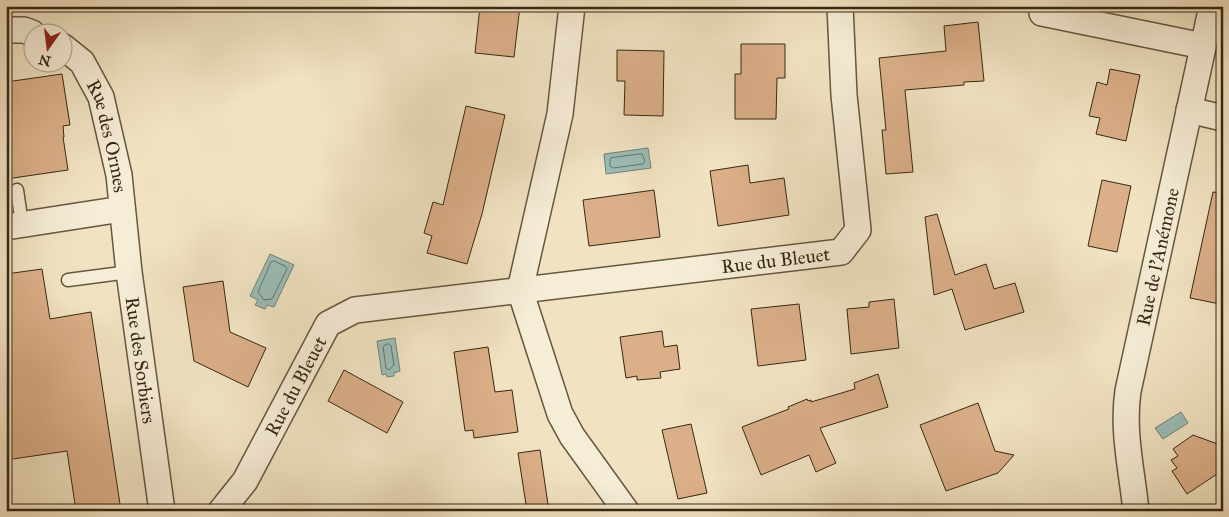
<svg xmlns="http://www.w3.org/2000/svg" width="1229" height="517" font-family="'IM FELL Great Primer',serif">
	<style>
		.water { fill: #9bbdb8; stroke: #738176 }
		.lines { fill: none; stroke-linecap: round; stroke-linejoin: round }
		.shore { stroke: #697266; stroke-width: 1 }
		.building { fill: #dbaf88; stroke: #372814 }
		.service-casing { stroke: #665740; stroke-width: 15 }
		.minor-casing { stroke: #665740; stroke-width: 28 }
		.service { stroke: #f6edd7; stroke-width: 12 }
		.minor { stroke: #f6edd7; stroke-width: 25 }
		.labels { text-anchor: middle; stroke-width: 4; stroke-linejoin: round; paint-order: stroke }
		.street-label { font-size: 19px; fill: #372814; stroke: #f6edd7 }
	</style>
	<rect width="100%" height="100%" fill="#f1e3c2"/>
	<filter id="stains"><feTurbulence type="fractalNoise" baseFrequency=".004" numOctaves="4"/><feColorMatrix values="0 0 0 0 .2 0 0 0 0 .09 0 0 0 0 .02 0 0 0 .5 -.17"/></filter>
	<radialGradient id="worn" r=".72"><stop offset=".6" stop-color="#630" stop-opacity="0"/><stop offset="1" stop-color="#630" stop-opacity=".3"/></radialGradient>
	<g class="water">
		<path d="M648,148L651,168L606,174L604,154Z"/>
		<path d="M270,254L294,265L274,307L267,305L265,309L255,305L258,300L250,296Z"/>
		<path d="M395,338L400,371L394,373V376L387,377L386,374L382,375L377,341Z"/>
		<path d="M1181,412L1188,423L1163,439L1155,428Z"/>
	</g>
	<g class="lines">
		<g class="shore">
			<path d="M642,154L645,161L643,164L613,168L610,166V160L611,158Z"/>
			<path d="M274,261L285,266L287,269L272,299L264,300L258,292L271,262Z"/>
			<path d="M389,344L391,346L394,365L389,370L386,368L383,347L385,345Z"/>
		</g>
	</g>
	<g class="building">
		<path d="M480,6H520L514,57L475,53Z"/>
		<path d="M978,22L984,81L964,82V85L905,90L913,172L886,174L882,130H886L879,58L946,51L944,26Z"/>
		<path d="M741,44H785V78H777L776,119H735V74H741Z"/>
		<path d="M617,50L664,51L663,116L624,115L625,81H617Z"/>
		<path d="M1110,69L1140,75L1126,141L1096,134L1100,118L1089,116L1097,82L1107,85Z"/>
		<path d="M62,74L70,125L63,126L64,137H63L68,170L6,179V82Z"/>
		<path d="M466,106L505,115L482,214L467,264L427,253L432,236L424,233L433,202L443,205Z"/>
		<path d="M748,165L750,183L784,178L789,215L718,226L710,171Z"/>
		<path d="M1102,180L1131,186L1117,252L1088,246Z"/>
		<path d="M654,190L660,237L589,246L583,200Z"/>
		<path d="M1213,192L1223,193V289L1220,304L1190,298Z"/>
		<path d="M937,214L955,275L986,264L994,289L1015,283L1024,312L965,330L952,289L934,295L925,217Z"/>
		<path d="M42,269L50,319L91,312L121,511H76L67,451L6,460V274Z"/>
		<path d="M223,281L230,332L266,348L248,387L194,361L183,287Z"/>
		<path d="M894,299L899,348L851,354L847,309L869,307V302Z"/>
		<path d="M799,304L806,360L758,366L751,309Z"/>
		<path d="M662,331L664,347L677,345L680,369L660,372L661,378L637,380V376L626,378L620,337Z"/>
		<path d="M488,347L495,392L512,390L518,432L474,438L473,430L465,431L454,352Z"/>
		<path d="M344,370L403,402L387,433L328,401Z"/>
		<path d="M878,374L888,407L820,428L836,463L816,472L809,455L761,475L742,427L789,409L788,407L807,399L808,401L811,400V402L855,389L854,383Z"/>
		<path d="M978,403L995,451L1014,455L998,473L946,491L920,425Z"/>
		<path d="M691,424L707,493L678,499L662,430Z"/>
		<path d="M1193,435L1223,446V470L1187,494L1172,471L1177,468L1171,460L1178,456L1173,449Z"/>
		<path d="M540,450L549,511H527L518,453Z"/>
	</g>
	<g class="lines">
		<g class="service-casing">
			<g id="service">
				<path d="M17,190L22,224"/>
				<path d="M68,280L129,272"/>
			</g>
		</g>
		<g class="minor-casing">
			<g id="minor">
				<path d="M572,6L560,114L520,290L560,414L572,436L626,511"/>
				<path d="M1042,13L1203,46"/>
				<path d="M6,30H24L32,33"/>
				<path id="s1" d="M62,46L82,62L101,97L119,175L129,272L162,511"/>
				<path d="M1189,110L1223,118"/>
				<path d="M6,227L122,209"/>
				<path id="s2" d="M221,511L245,481L328,324L355,310L841,252L858,230L844,95L840,6"/>
				<path id="s3" d="M1136,511C1132,471 1122,431 1128,391L1212,6"/>
			</g>
		</g>
		<use href="#service" class="service"/>
		<use href="#minor" class="minor"/>
	</g>
	<g class="labels">
		<g class="street-label">
			<text dy="7" stroke="none"><textPath href="#s1" startOffset="105">Rue des Ormes</textPath></text>
			<text dy="7" stroke="none"><textPath href="#s3" startOffset="258">Rue de l'Anémone</textPath></text>
			<text dy="7" stroke="none"><textPath href="#s2" startOffset="670">Rue du Bleuet</textPath></text>
			<text dy="7" stroke="none"><textPath href="#s1" startOffset="332">Rue des Sorbiers</textPath></text>
			<text dy="7" stroke="none"><textPath href="#s2" startOffset="146">Rue du Bleuet</textPath></text>
		</g>
	</g>
	<rect width="1229" height="517" fill="none" stroke="#f1e3c2" stroke-width="25"/>
	<rect x="8" y="8" width="1214" height="502" fill="none" stroke="#372814" stroke-width="2.5"/>
	<rect x="12" y="12" width="1204" height="492" fill="none" stroke="#372814"/>
	<g transform="translate(48 48) rotate(194)"><circle r="24" fill="#f6edd7" stroke="#aa9e89"/>
	<path d="M0-4L9 19L0 12L-9 19Z" fill="#8f2418"/>
	<text y="-8" font-size="14" font-weight="bold" text-anchor="middle" fill="#372814">N</text>
	</g>
	<rect width="100%" height="100%" filter="url(#stains)"/>
	<rect width="100%" height="100%" fill="url(#worn)"/>
</svg>
